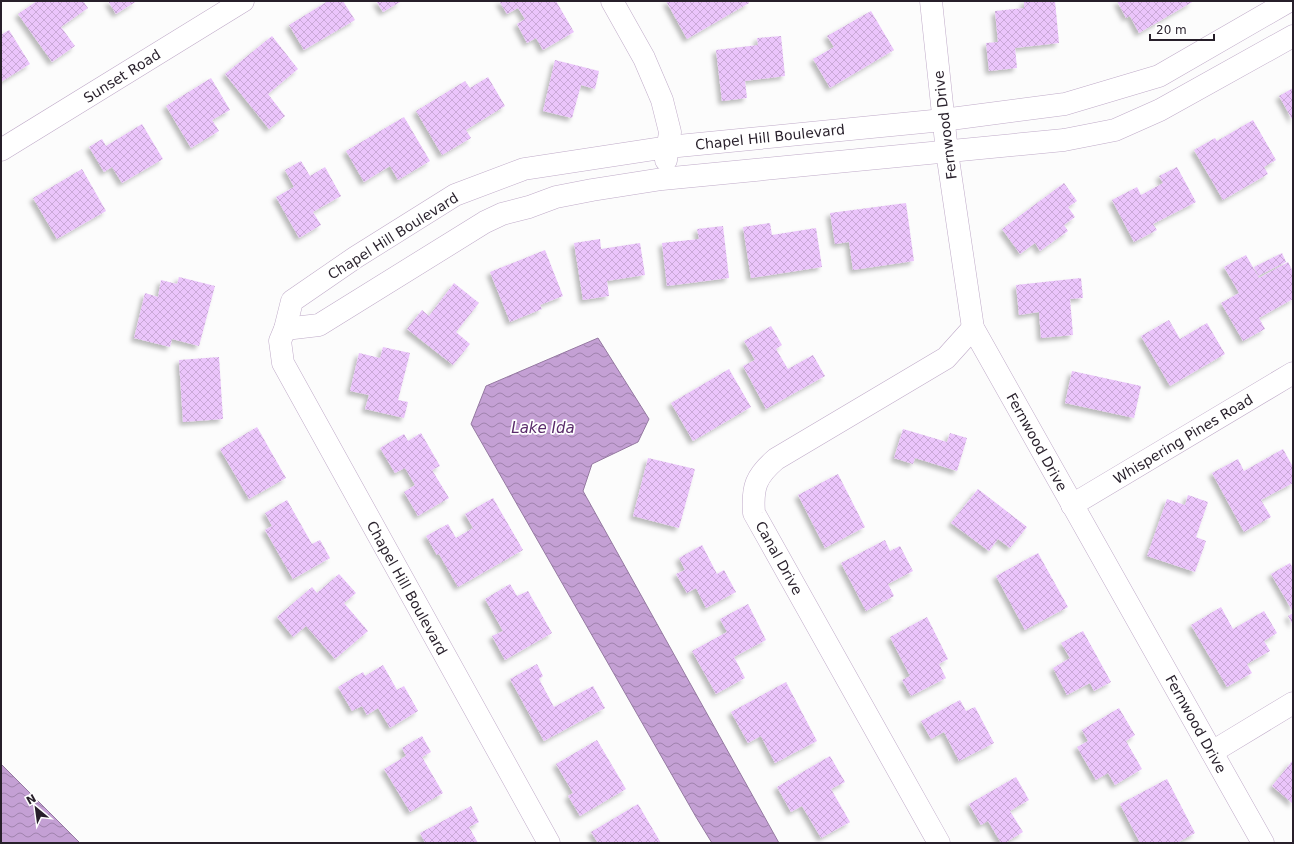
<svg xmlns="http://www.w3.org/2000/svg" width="1294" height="844" font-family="'DejaVu Sans',sans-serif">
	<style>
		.water { fill: url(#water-waves); stroke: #9579a1 }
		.building { fill: url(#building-cross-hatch); filter: url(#shadow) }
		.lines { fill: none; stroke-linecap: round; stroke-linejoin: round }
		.minor-casing { stroke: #bfaac8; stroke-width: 23 }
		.minor { stroke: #fff; stroke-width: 22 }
		.labels { text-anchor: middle; stroke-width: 3.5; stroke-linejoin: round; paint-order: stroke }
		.street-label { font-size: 14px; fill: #271f2a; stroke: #fff }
		.water-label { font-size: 15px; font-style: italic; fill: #5a2c6b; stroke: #fff }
	</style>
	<defs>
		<pattern id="water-waves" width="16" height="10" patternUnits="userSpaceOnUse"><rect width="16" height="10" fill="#c4a0d4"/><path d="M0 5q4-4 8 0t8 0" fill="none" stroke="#9f82ac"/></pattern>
		<pattern id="building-cross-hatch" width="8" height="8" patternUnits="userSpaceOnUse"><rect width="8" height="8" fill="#ebc5fb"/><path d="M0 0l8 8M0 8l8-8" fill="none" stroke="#caa9d7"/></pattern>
		<filter id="shadow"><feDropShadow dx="-3.5" dy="3.5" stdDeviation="2" flood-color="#0004"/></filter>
	</defs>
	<rect width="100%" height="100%" fill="#fcfcfc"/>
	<g class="water">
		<path d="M598,338L649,419L638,442L592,464L583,491L779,843H712L696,817L471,424L486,386Z"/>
		<path d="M1,764L80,843H1Z"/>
	</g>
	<g class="building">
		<path d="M37,1H83L88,8L61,27L75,46L52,62L18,14Z"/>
		<path d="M108,1H137L116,14Z"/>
		<path d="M328,1H343L355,20L304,50L289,25Z"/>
		<path d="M376,1H402L383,12Z"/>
		<path d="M499,1H556L574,32L543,50L536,38L527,43L517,24L525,19L518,8L507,14Z"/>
		<path d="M666,1H701L702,2L704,1H748L749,3L687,39Z"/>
		<path d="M1024,1H1055L1059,43L1015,48L1017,68L989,71L986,43L998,42L995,11L1024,8Z"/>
		<path d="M1117,1H1194L1139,33L1130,16L1126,18Z"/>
		<path d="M871,11L894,50L830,88L813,59L834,47L827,36Z"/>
		<path d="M9,30L30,64L1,82V35Z"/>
		<path d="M272,36L298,69L268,94L285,116L269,129L225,74Z"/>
		<path d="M781,36L785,76L745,81L747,98L722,101L716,50L758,45L757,38Z"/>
		<path d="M555,60L599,71L595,89L581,85L572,118L543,111Z"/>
		<path d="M488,77L505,106L466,130L471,138L442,155L416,111L465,81L470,88Z"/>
		<path d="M211,78L230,110L212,120L219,131L191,148L166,106Z"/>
		<path d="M1293,88V121L1279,96Z"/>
		<path d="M404,117L430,161L398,180L390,166L364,182L346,151Z"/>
		<path d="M1253,120L1276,160L1264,167L1268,174L1223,200L1194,150L1215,138L1217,141Z"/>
		<path d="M142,124L163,159L122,183L112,167L104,172L89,147L102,139L106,146Z"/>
		<path d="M301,161L310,176L325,167L341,196L313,212L321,225L299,238L276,197L294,187L285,170Z"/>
		<path d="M1177,167L1196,202L1153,224L1157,230L1134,242L1112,200L1137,187L1141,195L1163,183L1159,176Z"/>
		<path d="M82,169L106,211L57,239L33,198Z"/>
		<path d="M1064,183L1077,201L1068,207L1075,217L1064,225L1068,231L1040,251L1035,243L1020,254L1002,229Z"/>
		<path d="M906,203L914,261L853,270L849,242L835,244L830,213Z"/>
		<path d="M770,223L772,235L816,228L822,267L751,278L743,227Z"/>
		<path d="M723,226L729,278L667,286L662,243L699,239L697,229Z"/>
		<path d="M600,239L601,249L640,243L645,275L607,281L609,296L583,300L574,243Z"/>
		<path d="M545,250L563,296L540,305L542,309L510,322L490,272Z"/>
		<path d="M1282,253L1286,262L1258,276L1254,267Z"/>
		<path d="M1246,255L1259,278L1288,262L1293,272V299L1259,318L1265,329L1243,341L1221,303L1239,293L1224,267Z"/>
		<path d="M179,277L215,286L199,346L172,339L170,347L134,338L145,293L158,297L161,280L177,284Z"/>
		<path d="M1081,278L1083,298L1070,299L1073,335L1041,338L1039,312L1019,315L1016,285Z"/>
		<path d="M454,283L479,303L456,332L470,344L453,365L407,329L422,310L429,316Z"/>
		<path d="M1169,320L1180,339L1207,323L1225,354L1170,386L1141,336Z"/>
		<path d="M771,326L782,345L776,349L788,369L813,355L825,376L766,409L743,366L755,360L744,341Z"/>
		<path d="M383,347L410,353L398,400L408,402L404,418L365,409L369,395L350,391L359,353L380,358Z"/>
		<path d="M219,357L223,419L183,422L179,360Z"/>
		<path d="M729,369L751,407L693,441L671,403Z"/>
		<path d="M1072,371L1141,386L1134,418L1065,403Z"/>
		<path d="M257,427L286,478L249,499L220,449Z"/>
		<path d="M903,429L947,442L950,433L967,438L957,471L915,458L913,464L894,458Z"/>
		<path d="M421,433L440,466L432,470L449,498L418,516L404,492L415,485L405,468L395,473L380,448L404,434L408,441Z"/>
		<path d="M1283,449L1293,467V483L1261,500L1271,517L1244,532L1212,473L1238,459L1244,471Z"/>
		<path d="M648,458L695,469L679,528L633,516Z"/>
		<path d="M838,474L865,527L825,548L798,495Z"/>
		<path d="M978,489L1027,527L1010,548L998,539L989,551L951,523Z"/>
		<path d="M1188,495L1208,502L1196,537L1206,541L1195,572L1147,556L1167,499L1185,505Z"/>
		<path d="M493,498L523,550L458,587L439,554L437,555L426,536L448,524L456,538L473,528L465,514Z"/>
		<path d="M287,500L312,544L320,540L330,558L293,579L265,530L272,526L265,513Z"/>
		<path d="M885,540L890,551L900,546L913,571L888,584L894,596L866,611L841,563Z"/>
		<path d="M702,545L717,574L724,570L736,592L706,608L696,588L687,593L676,574L685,570L679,558Z"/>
		<path d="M1038,553L1068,607L1025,630L996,576Z"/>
		<path d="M1290,563L1293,568V612L1271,574Z"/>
		<path d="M339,574L356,593L344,603L368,631L335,659L306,626L293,637L277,617L312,587L317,593Z"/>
		<path d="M510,584L517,596L528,591L552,633L505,660L492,636L503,631L485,599Z"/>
		<path d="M748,604L766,640L734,657L745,678L716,694L692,651L727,632L720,619Z"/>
		<path d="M1221,607L1233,629L1264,611L1277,633L1264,641L1270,651L1247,664L1252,673L1227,687L1191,625Z"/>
		<path d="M1293,613V625L1288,616Z"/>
		<path d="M927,617L948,659L939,664L946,678L911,696L902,680L910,676L890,637Z"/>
		<path d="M1083,631L1111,682L1094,691L1090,683L1067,695L1053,668L1070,658L1061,643Z"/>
		<path d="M537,664L543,676L539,679L554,707L593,686L605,708L544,741L510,679Z"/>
		<path d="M383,665L397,690L404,686L418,711L390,728L378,708L367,715L362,706L352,711L338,687L363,672L365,676Z"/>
		<path d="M786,682L817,741L775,763L761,736L748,743L731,712Z"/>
		<path d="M960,700L966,711L975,707L994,743L959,761L944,732L931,739L921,721Z"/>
		<path d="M1119,708L1135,735L1126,741L1142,769L1115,785L1108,773L1096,780L1077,747L1088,741L1082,730Z"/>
		<path d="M422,736L431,752L422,757L443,793L410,812L384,769L406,756L402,748Z"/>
		<path d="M597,740L626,789L580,816L568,796L573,793L556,764Z"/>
		<path d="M830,756L845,782L831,789L850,822L821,838L802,806L791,812L777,787Z"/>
		<path d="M1293,760V804L1272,786Z"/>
		<path d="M1016,777L1029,800L1010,811L1023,832L1005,843H1001L988,821L981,825L969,804Z"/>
		<path d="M1167,779L1195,833L1177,843H1140L1120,804Z"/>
		<path d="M638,804L661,843H598L591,832Z"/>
		<path d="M471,806L479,822L469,827L478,843H425L420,833Z"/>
	</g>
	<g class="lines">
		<g class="minor-casing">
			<g id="minor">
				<path d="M612,1L644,58L662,100L670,132L666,160"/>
				<path d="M931,1L947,152L973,328L1263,843"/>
				<path d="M1,150L243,1"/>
				<path d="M285,329L319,325L485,222L502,214L529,207L556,197L592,190L662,179L1064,140L1115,130L1160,110L1293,36"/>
				<path d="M1072,505L1293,373"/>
				<path d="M1212,752L1293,703"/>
				<path d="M549,843L283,363L280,341L285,329L292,301L356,257L455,195L524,169L668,147L943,120L1065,104L1159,76L1289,1"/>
				<path d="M939,843L754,513C752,487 756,476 776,459L946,358L973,328"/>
			</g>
		</g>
		<use href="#minor" class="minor"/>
	</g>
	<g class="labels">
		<g class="street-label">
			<text transform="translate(122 76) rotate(-32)" y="5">Sunset Road</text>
			<text transform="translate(945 125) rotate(-97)" y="5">Fernwood Drive</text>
			<text transform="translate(770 137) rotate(-6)" y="5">Chapel Hill Boulevard</text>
			<text transform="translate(393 236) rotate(-32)" y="5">Chapel Hill Boulevard</text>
			<text transform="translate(1183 439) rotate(-31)" y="5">Whispering Pines Road</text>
			<text transform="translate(1037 442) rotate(61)" y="5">Fernwood Drive</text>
			<text transform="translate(779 558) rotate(61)" y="5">Canal Drive</text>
			<text transform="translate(407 588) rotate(61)" y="5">Chapel Hill Boulevard</text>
			<text transform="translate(1196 724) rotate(61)" y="5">Fernwood Drive</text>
		</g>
		<g class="water-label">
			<text x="543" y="433">Lake Ida</text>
		</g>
	</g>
	<rect width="1294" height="844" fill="none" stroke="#271f2a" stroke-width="4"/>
	<g transform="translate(36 808) rotate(331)" stroke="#ffffff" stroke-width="3" paint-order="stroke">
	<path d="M0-3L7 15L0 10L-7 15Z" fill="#271f2a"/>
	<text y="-6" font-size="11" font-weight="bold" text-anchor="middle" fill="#271f2a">N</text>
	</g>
	<path d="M1150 34v6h64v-6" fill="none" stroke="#271f2a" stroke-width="2"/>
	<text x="1156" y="34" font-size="12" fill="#271f2a" stroke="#ffffff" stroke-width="3" paint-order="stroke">20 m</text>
</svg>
